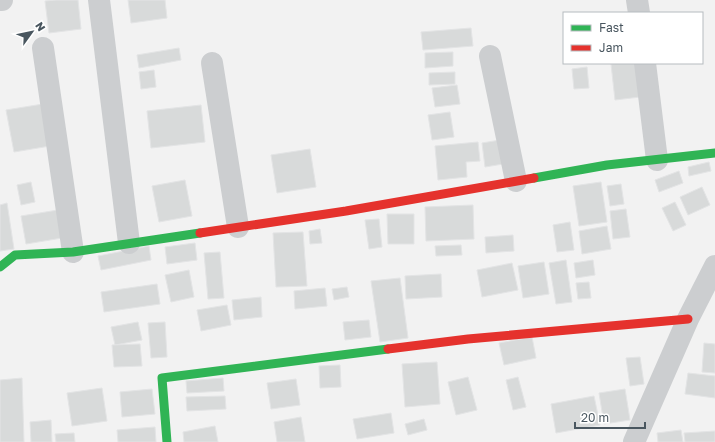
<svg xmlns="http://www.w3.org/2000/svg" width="715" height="442" font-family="'Golos Text',sans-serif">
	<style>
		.building { fill: #d8dada; stroke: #e3e4e5 }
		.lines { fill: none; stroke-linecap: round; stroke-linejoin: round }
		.street { stroke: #ccced0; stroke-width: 22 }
		.fast { stroke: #30b455; stroke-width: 9 }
		.jam { stroke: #e5322d; stroke-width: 9 }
	</style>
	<rect width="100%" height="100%" fill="#f2f2f2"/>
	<g class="building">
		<path d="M56,0H78L81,29L49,33L45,1Z"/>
		<path d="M128,0H165L167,18L131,23Z"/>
		<path d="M471,28L473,46L423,50L421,32Z"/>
		<path d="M179,48L181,60L139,68L137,55Z"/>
		<path d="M453,52V66L425,68V53Z"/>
		<path d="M624,63H636L640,97L615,100L611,64Z"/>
		<path d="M587,67L589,88L574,89L572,69Z"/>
		<path d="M154,70L156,87L141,89L139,72Z"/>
		<path d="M455,72V84L429,85V73Z"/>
		<path d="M457,85L460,104L435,107L432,88Z"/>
		<path d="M43,104L50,146L14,152L6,110Z"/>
		<path d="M201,105L205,142L151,148L147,111Z"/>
		<path d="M450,112L454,137L432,140L428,115Z"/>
		<path d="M500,140L503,164L485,167L482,143Z"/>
		<path d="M478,142L480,161L466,162L467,177L438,180L435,146Z"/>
		<path d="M310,149L316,187L277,193L271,155Z"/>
		<path d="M709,162L711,171L689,176L688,167Z"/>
		<path d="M679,171L683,183L659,192L655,180Z"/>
		<path d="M185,180L192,216L159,222L152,186Z"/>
		<path d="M31,182L35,202L21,205L17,185Z"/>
		<path d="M601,182L607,222L579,226L573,186Z"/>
		<path d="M621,184L624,204L610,206L607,186Z"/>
		<path d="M702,187L710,205L688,215L680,197Z"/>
		<path d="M675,202L686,225L673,231L662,208Z"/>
		<path d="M7,203L14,249L0,251V205Z"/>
		<path d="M473,205L474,239L426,241L425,207Z"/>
		<path d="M626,209L630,237L613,239L610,211Z"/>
		<path d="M58,210L62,238L26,244L21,216Z"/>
		<path d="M387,214H414V244H388Z"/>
		<path d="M379,219L382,247L369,249L365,220Z"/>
		<path d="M570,222L574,250L557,252L553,225Z"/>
		<path d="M607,226L611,249L582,254L579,231Z"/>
		<path d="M320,229L322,243L310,244L309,231Z"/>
		<path d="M303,232L307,286L276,287L273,233Z"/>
		<path d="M513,235L514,251L486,253L485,237Z"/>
		<path d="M195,243L197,260L167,264L165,247Z"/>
		<path d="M461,245L462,255L436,256L435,246Z"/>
		<path d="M149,246L151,260L101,270L98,256Z"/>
		<path d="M220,252L224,298L208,299L204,253Z"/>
		<path d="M566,260L572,302L556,304L549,263Z"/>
		<path d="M593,260L595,275L576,278L574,263Z"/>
		<path d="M544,262L549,294L523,298L518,266Z"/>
		<path d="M512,263L518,290L482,297L477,270Z"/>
		<path d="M189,270L194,297L171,302L165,275Z"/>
		<path d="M441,274L442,297L406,299L405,276Z"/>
		<path d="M400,278L408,338L380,342L371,281Z"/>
		<path d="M589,282L591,298L578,299L576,283Z"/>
		<path d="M157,284L160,304L104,312L101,292Z"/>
		<path d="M347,287L349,297L334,300L332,289Z"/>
		<path d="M325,288L327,306L295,309L294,291Z"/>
		<path d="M261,297L262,317L234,320L232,300Z"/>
		<path d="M227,305L231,325L201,331L197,310Z"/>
		<path d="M369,320L371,337L345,340L343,322Z"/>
		<path d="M138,322L142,340L115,345L111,327Z"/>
		<path d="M165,322L167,357L151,358L148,323Z"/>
		<path d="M532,337L536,358L504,365L499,343Z"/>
		<path d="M704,343L715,344V373L702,372Z"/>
		<path d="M140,344L142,366L114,367L112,345Z"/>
		<path d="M640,357L644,384L630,386L626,358Z"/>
		<path d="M437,362L440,404L405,407L402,364Z"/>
		<path d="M340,365L341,387L320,388L319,366Z"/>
		<path d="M688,373L715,376V398L685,394Z"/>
		<path d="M468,377L477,410L456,415L448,382Z"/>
		<path d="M518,377L526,407L513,410L506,380Z"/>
		<path d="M22,378L24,442H0V380Z"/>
		<path d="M223,378L224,391L187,393L186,381Z"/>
		<path d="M296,379L300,405L271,409L267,383Z"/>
		<path d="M102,388L107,421L72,426L67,393Z"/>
		<path d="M152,389L155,414L122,417L120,392Z"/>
		<path d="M625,389L630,420L604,424L599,393Z"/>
		<path d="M225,396L226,409L187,411L186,397Z"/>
		<path d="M594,396L600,425L556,433L551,404Z"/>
		<path d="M391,413L394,433L357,439L353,419Z"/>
		<path d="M301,417L305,442H277L274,422Z"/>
		<path d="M424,419L427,430L408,435L405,424Z"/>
		<path d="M51,420L52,442H31L30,422Z"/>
		<path d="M215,426L218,442H184L183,432Z"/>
		<path d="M155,427L156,442H118L117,430Z"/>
		<path d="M681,430L683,442H658L657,433Z"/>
		<path d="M715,431V442H685L684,433Z"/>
		<path d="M74,433L75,442H56L55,434Z"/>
	</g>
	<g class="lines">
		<g class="street">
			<path d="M0,0H2"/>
			<path d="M99,0L129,243"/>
			<path d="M637,0L639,13"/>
			<path d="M43,48L73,252"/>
			<path d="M490,56L516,181"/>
			<path d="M212,63L238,227"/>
			<path d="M645,63L657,160"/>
			<path d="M634,442L688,319L715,266"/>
		</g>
		<g class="fast">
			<path d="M534,178L607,165L715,153"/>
			<path d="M0,267L15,255L73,252L200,233"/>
			<path d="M167,442L162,378L388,349"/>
		</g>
		<g class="jam">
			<path d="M200,233L346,211L534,178"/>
			<path d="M388,349L468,339L688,319"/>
		</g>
	</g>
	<rect x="563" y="12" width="140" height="52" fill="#ffffff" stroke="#b6bbbf"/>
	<rect x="571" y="25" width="20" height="6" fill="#30b455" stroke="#b6bbbf"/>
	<text x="599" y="32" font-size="12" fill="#49565f">Fast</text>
	<rect x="571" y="45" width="20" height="6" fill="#e5322d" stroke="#b6bbbf"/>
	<text x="599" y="52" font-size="12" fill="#49565f">Jam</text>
	<g transform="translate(32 32) rotate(57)" stroke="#ffffff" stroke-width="3" paint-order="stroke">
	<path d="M0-3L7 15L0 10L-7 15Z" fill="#49565f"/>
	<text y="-6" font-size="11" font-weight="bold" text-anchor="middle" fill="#49565f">N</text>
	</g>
	<path d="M575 422v6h70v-6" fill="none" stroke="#49565f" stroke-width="2"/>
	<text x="581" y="422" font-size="12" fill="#49565f" stroke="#ffffff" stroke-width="3" paint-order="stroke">20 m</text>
</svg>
